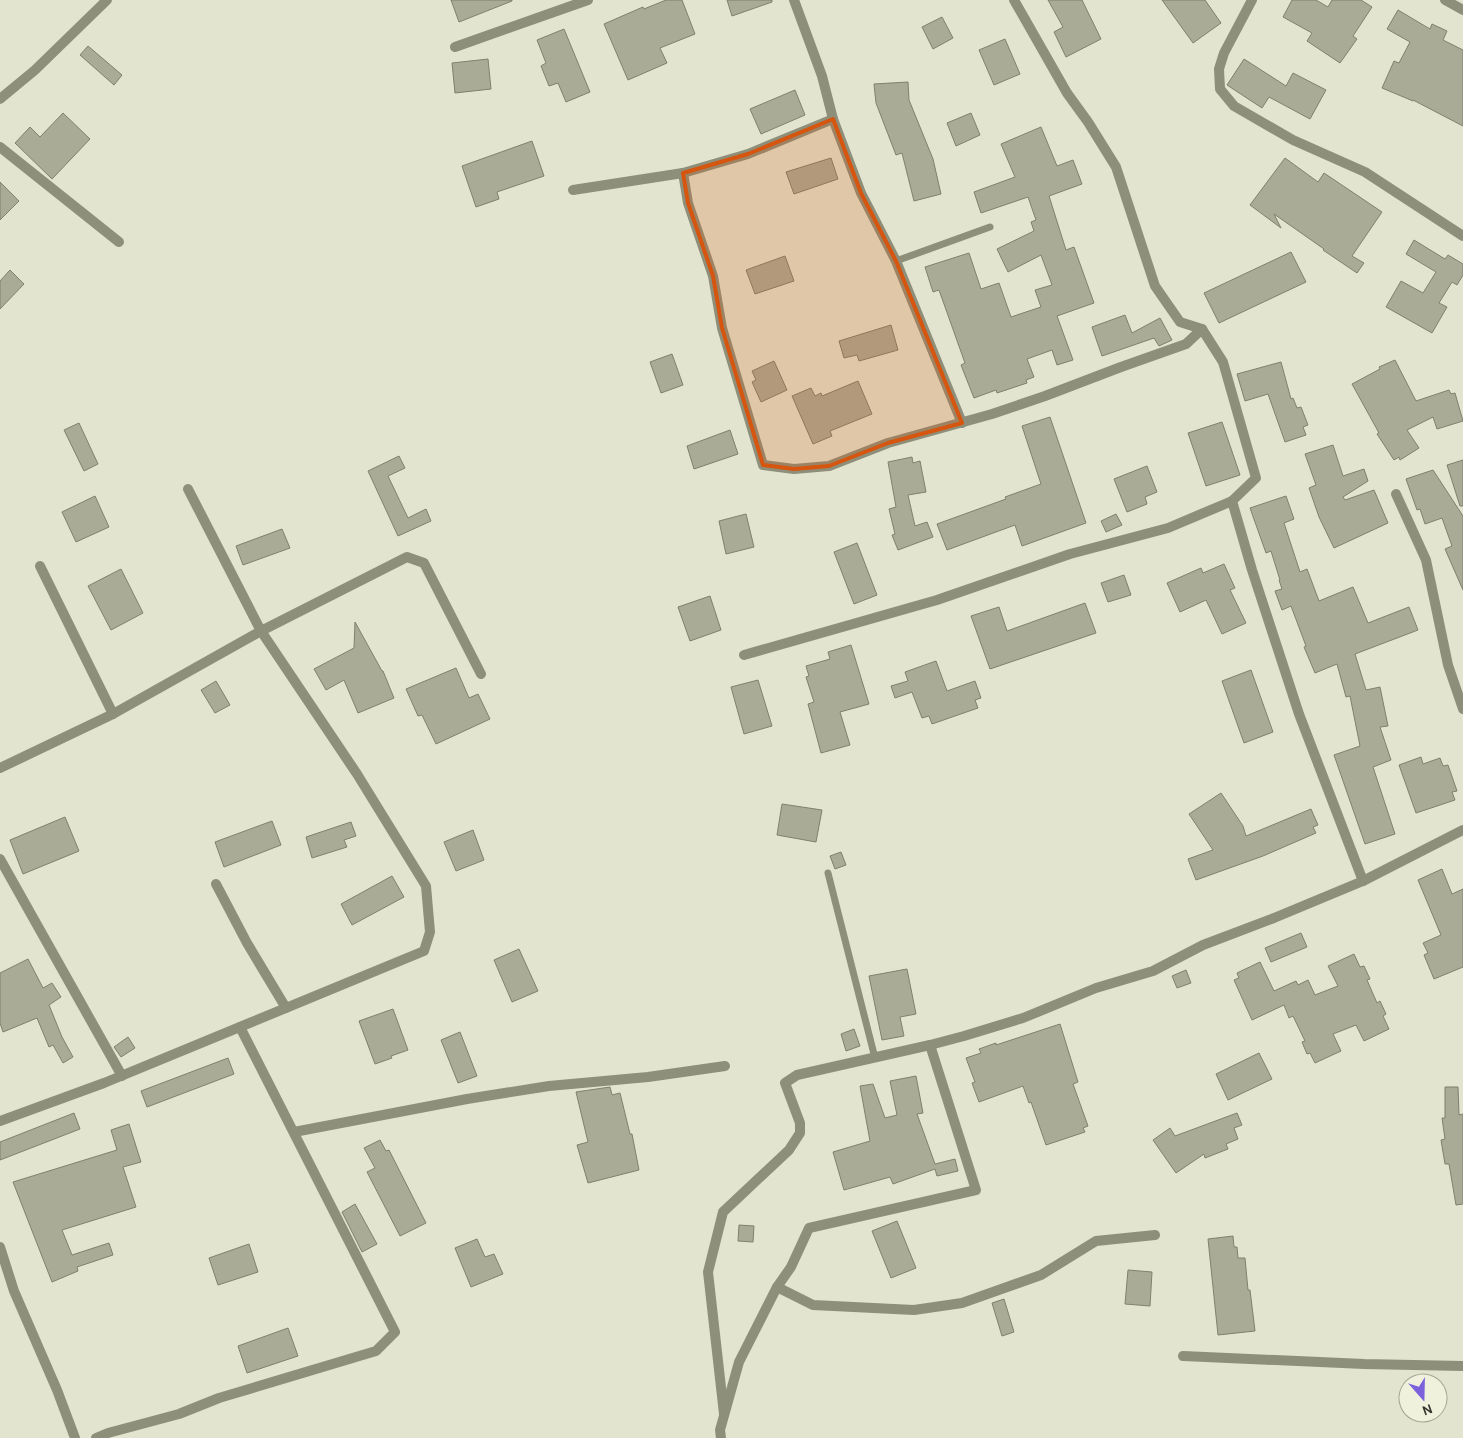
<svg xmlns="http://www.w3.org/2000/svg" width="1463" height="1438" font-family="Karla,sans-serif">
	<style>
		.building { fill: #aaab97; stroke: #7f806d }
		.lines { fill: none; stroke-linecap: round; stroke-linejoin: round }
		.lane { stroke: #8e8f7a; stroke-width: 7 }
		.street { stroke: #8e8f7a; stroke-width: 10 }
		.marked { fill: #d6550f; fill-opacity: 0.2; stroke: #d6550f; stroke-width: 4; stroke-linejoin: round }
	</style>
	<rect width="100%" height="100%" fill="#e3e4cf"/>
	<g class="building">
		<path d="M451,0H512V1L459,22Z"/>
		<path d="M666,0H682L695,34L660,48L667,63L628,80L604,24L643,7L644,9Z"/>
		<path d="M727,0H772V2L732,16Z"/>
		<path d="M1048,0H1082L1101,39L1066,57L1054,32L1063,27Z"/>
		<path d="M1162,0H1205L1221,23L1193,43Z"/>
		<path d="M1292,0H1316L1328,7L1332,0H1361L1372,7L1353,36L1357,39L1340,63L1307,41L1312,33L1283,17Z"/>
		<path d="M1398,10L1430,29L1432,24L1447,31L1443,40L1463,50V126L1413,100V101L1382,88L1394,61L1399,63L1410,42L1387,29Z"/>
		<path d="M942,17L953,38L933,49L922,27Z"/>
		<path d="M564,29L590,92L566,102L558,83L549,86L541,66L546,63L537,40Z"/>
		<path d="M1005,39L1020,74L994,85L979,50Z"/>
		<path d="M88,46L122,75L114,85L80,55Z"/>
		<path d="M488,59L491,89L455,93L452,63Z"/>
		<path d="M1244,59L1286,86L1293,73L1326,90L1310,119L1269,97L1262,108L1227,85Z"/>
		<path d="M908,82L909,100L933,159L941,194L914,201L902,153L896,155L876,103L874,84Z"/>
		<path d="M795,90L805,115L761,134L750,109Z"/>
		<path d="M63,113L90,139L52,179L15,143L30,127L40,137Z"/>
		<path d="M971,113L980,135L956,146L947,123Z"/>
		<path d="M1041,127L1057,166L1073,160L1082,184L1049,196L1066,250L1074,247L1094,303L1057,316L1073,360L1057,365L1052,350L1027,359L1034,377L1026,380L1027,383L997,393L996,390L974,398L961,365L965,363L939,290L933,292L925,267L969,253L981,289L999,283L1011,317L1041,307L1035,290L1052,285L1041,255L1008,272L997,249L1034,231L1031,222L1036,220L1028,197L981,213L974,192L1015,177L1001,144Z"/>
		<path d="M532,141L544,176L497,192L499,199L476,207L462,166Z"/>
		<path d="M831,158L838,179L794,194L786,172Z"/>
		<path d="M1285,158L1318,182L1324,173L1382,212L1352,256L1364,263L1357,273L1323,250L1324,249L1274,214L1281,228L1250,205Z"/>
		<path d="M0,182L19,201L0,220Z"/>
		<path d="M1414,240L1445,259L1448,255L1463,264V275L1457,285L1452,282L1439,303L1447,307L1432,333L1386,307L1401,281L1423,293L1436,272L1406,254Z"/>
		<path d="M1291,252L1306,282L1219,323L1204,293Z"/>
		<path d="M785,256L794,281L755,294L746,270Z"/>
		<path d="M10,270L24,284L0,309V281Z"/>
		<path d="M1125,315L1132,333L1160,318L1172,340L1159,346L1154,338L1102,356L1092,327Z"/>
		<path d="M891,325L898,350L859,361L857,355L844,358L839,341Z"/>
		<path d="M672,354L683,385L661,393L650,362Z"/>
		<path d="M1395,360L1416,401L1449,390L1451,394L1455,393L1463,421L1437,429L1433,417L1407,430L1419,448L1400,460L1399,457L1394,460L1377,434L1379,433L1352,384L1380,369L1379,367Z"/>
		<path d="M774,361L787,390L761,402L752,382L756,380L752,371Z"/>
		<path d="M1281,362L1291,399L1293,398L1297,408L1301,407L1308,425L1303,427L1306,435L1285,442L1268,394L1245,401L1237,374Z"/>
		<path d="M858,381L872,414L830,431L832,436L813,444L792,396L811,388L815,396L821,393L822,396Z"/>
		<path d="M1050,417L1086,523L1022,546L1015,525L947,550L937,524L1006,499L1005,497L1041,484L1022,426Z"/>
		<path d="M1222,422L1240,475L1206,486L1188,433Z"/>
		<path d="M79,423L98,464L84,471L64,430Z"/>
		<path d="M730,430L738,454L694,469L687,446Z"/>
		<path d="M1333,445L1343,476L1364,469L1368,481L1343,497L1345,500L1374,490L1388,523L1334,548L1319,517L1309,488L1316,485L1305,454Z"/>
		<path d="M399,456L405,468L388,476L408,518L426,509L431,521L398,536L368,471Z"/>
		<path d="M912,457L913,463L920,461L926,492L908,495L915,526L927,522L933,537L898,550L892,535L895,534L889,509L896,507L888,462Z"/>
		<path d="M1463,460V506H1460L1447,465Z"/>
		<path d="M1147,466L1157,492L1145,497L1147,504L1127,512L1114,479Z"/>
		<path d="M1433,470L1463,516V590L1445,549L1452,546L1442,518L1425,524L1420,509L1417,510L1406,479Z"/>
		<path d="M95,496L109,527L76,542L62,512Z"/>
		<path d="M1286,496L1294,519L1284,523L1300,572L1307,569L1319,601L1353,587L1368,623L1409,607L1418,630L1355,654L1366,690L1380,687L1388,726L1380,727L1391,760L1373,767L1395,834L1365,844L1334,755L1360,746L1350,696L1346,697L1337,664L1315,673L1304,647L1306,646L1291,606L1282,610L1275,591L1282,589L1279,580H1280L1271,551L1266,553L1250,508Z"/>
		<path d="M746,514L754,547L726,554L719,521Z"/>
		<path d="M1116,514L1122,525L1106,532L1101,521Z"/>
		<path d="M282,529L290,548L243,565L236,546Z"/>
		<path d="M857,543L877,595L854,604L834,552Z"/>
		<path d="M1224,564L1235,588L1230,590L1246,623L1222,634L1206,600L1180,612L1167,583L1201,568L1203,573Z"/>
		<path d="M121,569L143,613L111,630L88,586Z"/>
		<path d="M1124,575L1131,595L1108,602L1101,583Z"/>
		<path d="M710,596L721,630L690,641L678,607Z"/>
		<path d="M1085,603L1096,633L990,669L971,616L999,607L1007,631Z"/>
		<path d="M355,622L382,671H383L394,698L358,713L344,680L326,690L314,669L354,648Z"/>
		<path d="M851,645L869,704L840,712L850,745L821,753L808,704L814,702L806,677L809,676L806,666L830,659L828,652Z"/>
		<path d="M936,661L947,691L975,681L981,698L975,700L978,708L932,724L929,716L922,718L912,692L895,698L891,686L908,681L905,672Z"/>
		<path d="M456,668L469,698L478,694L490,719L436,744L422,715L418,716L406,689Z"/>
		<path d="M1251,670L1273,732L1244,743L1222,681Z"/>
		<path d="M758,680L772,726L744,734L731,687Z"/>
		<path d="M216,681L230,705L215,713L201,690Z"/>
		<path d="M1421,757L1423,764L1440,758L1443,766L1448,765L1457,791L1452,792L1455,800L1416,813L1399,765Z"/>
		<path d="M1221,793L1243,826L1246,836L1311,809L1318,825L1313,827L1316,833L1263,856L1196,880L1188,859L1213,850L1189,814Z"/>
		<path d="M782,804L822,810L816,842L777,835Z"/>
		<path d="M65,817L79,851L23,874L10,840Z"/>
		<path d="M272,821L281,845L224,867L215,842Z"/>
		<path d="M351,822L356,836L344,840L347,847L312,858L306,837Z"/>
		<path d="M473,830L484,860L456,871L444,842Z"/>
		<path d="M841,852L846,865L835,869L830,856Z"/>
		<path d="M1442,869L1452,894L1463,889V967L1434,979L1424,955L1428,953L1423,943L1441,935L1418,880Z"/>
		<path d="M392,876L404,897L352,925L341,904Z"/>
		<path d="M1301,933L1307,947L1271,962L1265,948Z"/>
		<path d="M519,949L538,991L512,1002L494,960Z"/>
		<path d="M1354,954L1360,967L1364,966L1370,979L1367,980L1377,1003L1380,1001L1386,1014L1383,1016L1389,1029L1364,1041L1356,1025L1333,1034L1341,1051L1315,1063L1310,1053L1307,1054L1302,1042L1305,1041L1293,1016L1289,1018L1284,1005L1252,1020L1234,980L1239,978L1237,973L1260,962L1274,991L1296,981L1298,985L1308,980L1315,995L1338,986L1328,966Z"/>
		<path d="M28,959L43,988L52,983L61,997L49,1005L62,1037L73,1057L63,1063L53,1045L49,1047L37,1018L3,1032L0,1023V973Z"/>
		<path d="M907,969L916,1014L900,1017L904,1036L882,1040L869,976Z"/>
		<path d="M1186,970L1191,983L1177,988L1172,976Z"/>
		<path d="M393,1009L408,1050L391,1056L392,1058L375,1064L359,1021Z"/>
		<path d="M1060,1024L1078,1082L1073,1084L1088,1126L1083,1128L1085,1132L1046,1145L1031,1102L1029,1103L1023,1086L979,1102L972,1083L975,1082L966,1058L981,1053L979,1049L996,1043V1045Z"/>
		<path d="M854,1029L860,1046L846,1051L841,1034Z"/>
		<path d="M460,1032L477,1076L458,1083L441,1040Z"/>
		<path d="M128,1037L135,1048L121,1057L114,1047Z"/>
		<path d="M1259,1053L1272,1079L1228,1100L1216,1074Z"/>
		<path d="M228,1058L234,1074L147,1107L141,1091Z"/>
		<path d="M916,1076L923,1113L917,1114L935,1164L955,1159L958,1171L937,1176L935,1169L893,1184L890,1177L844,1190L833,1152L870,1141L860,1086L873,1084L885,1118L897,1115L890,1081Z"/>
		<path d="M610,1087L612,1095L620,1093L630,1134H632L639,1170L588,1183L577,1145L588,1142L576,1092Z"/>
		<path d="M1445,1087H1458L1459,1115L1463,1114V1204L1456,1205L1449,1164H1445L1441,1140L1445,1139L1442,1118H1445Z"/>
		<path d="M74,1113L80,1129L0,1160V1142Z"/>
		<path d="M1237,1113L1242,1125L1234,1128L1238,1139L1226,1144L1228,1149L1205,1158L1204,1154L1176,1173L1153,1140L1170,1128L1175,1136Z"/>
		<path d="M129,1124L141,1162L123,1167L136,1207L62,1230L72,1255L109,1243L113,1255L77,1267L78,1271L52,1282L13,1182L117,1150L111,1130Z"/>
		<path d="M380,1140L386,1151L389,1150L426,1223L400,1236L367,1172L375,1168L364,1148Z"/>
		<path d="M355,1204L377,1244L362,1252L342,1212Z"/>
		<path d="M897,1221L916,1268L891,1278L872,1231Z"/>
		<path d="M739,1225L754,1226L753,1242L738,1241Z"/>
		<path d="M1233,1236L1234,1247H1237L1238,1258H1245L1248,1290H1250L1255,1331L1218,1335L1208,1239Z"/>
		<path d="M477,1239L485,1257L494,1254L503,1274L471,1287L455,1248Z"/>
		<path d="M249,1244L258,1272L218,1285L209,1258Z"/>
		<path d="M1128,1270L1152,1272L1150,1306L1125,1304Z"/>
		<path d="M1004,1299L1014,1332L1002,1336L992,1303Z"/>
		<path d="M288,1328L298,1356L247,1373L238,1346Z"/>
	</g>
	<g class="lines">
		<g class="lane">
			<path d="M896,261L990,227"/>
			<path d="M828,873L875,1058"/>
		</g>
		<g class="street">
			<path d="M794,0L822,76L833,119L861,193L896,261L962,423"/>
			<path d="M1014,0L1067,93L1088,122L1116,167L1155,286L1180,322L1202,329"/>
			<path d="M1252,0L1224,53L1219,69L1220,89L1234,106L1293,140L1365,172L1463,236"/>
			<path d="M1445,0L1463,10"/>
			<path d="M455,47L588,0"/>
			<path d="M0,99L35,70L107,0"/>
			<path d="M0,147L119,242"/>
			<path d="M683,173L688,203L713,276L722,328L763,465L794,469L829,466L888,443L992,414L1045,396L1121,367L1186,344L1202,329L1223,362L1256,478L1232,501"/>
			<path d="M573,190L683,173L748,154L833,119"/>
			<path d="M1396,494L1426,560L1448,665L1463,709"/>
			<path d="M40,566L113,714"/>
			<path d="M744,655L937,600L1070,554L1168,528L1232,501L1252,570L1299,714L1363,881"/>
			<path d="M0,768L113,714L261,631L188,489"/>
			<path d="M0,859L122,1076"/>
			<path d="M216,884L247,943L286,1008"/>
			<path d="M0,1121L104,1083L424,951L430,932L426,886L357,774L261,631L407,557L424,563L481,674"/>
			<path d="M294,1132L467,1099L549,1086L648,1077L725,1066"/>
			<path d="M0,1247L14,1291L57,1390L75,1438"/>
			<path d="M777,1287L813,1305L914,1310L962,1303L1041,1275L1096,1241L1155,1235"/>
			<path d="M1183,1356L1364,1364L1463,1366"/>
			<path d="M724,1414L708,1272L723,1212L789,1150L800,1133V1123L785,1083L797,1075L930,1045L964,1036L1023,1018L1096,988L1153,971L1203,945L1274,918L1363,881L1463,830"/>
			<path d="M96,1438L108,1433L179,1414L219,1398L376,1351L395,1332L240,1027"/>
			<path d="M721,1438L720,1430L739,1362L777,1287L791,1267L809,1228L976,1190L930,1045"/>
		</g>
	</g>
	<path class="marked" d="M833,119L861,193L896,261L962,423L888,443L829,466L794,469L763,465L722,328L713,276L688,203L683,173L748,154Z"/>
	<g transform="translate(1423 1398) rotate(160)"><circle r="24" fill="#f0f1dc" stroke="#a4a596"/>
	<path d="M0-4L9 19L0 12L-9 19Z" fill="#7c61dc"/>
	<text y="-8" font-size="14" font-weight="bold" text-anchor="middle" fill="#33342c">N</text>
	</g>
</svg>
